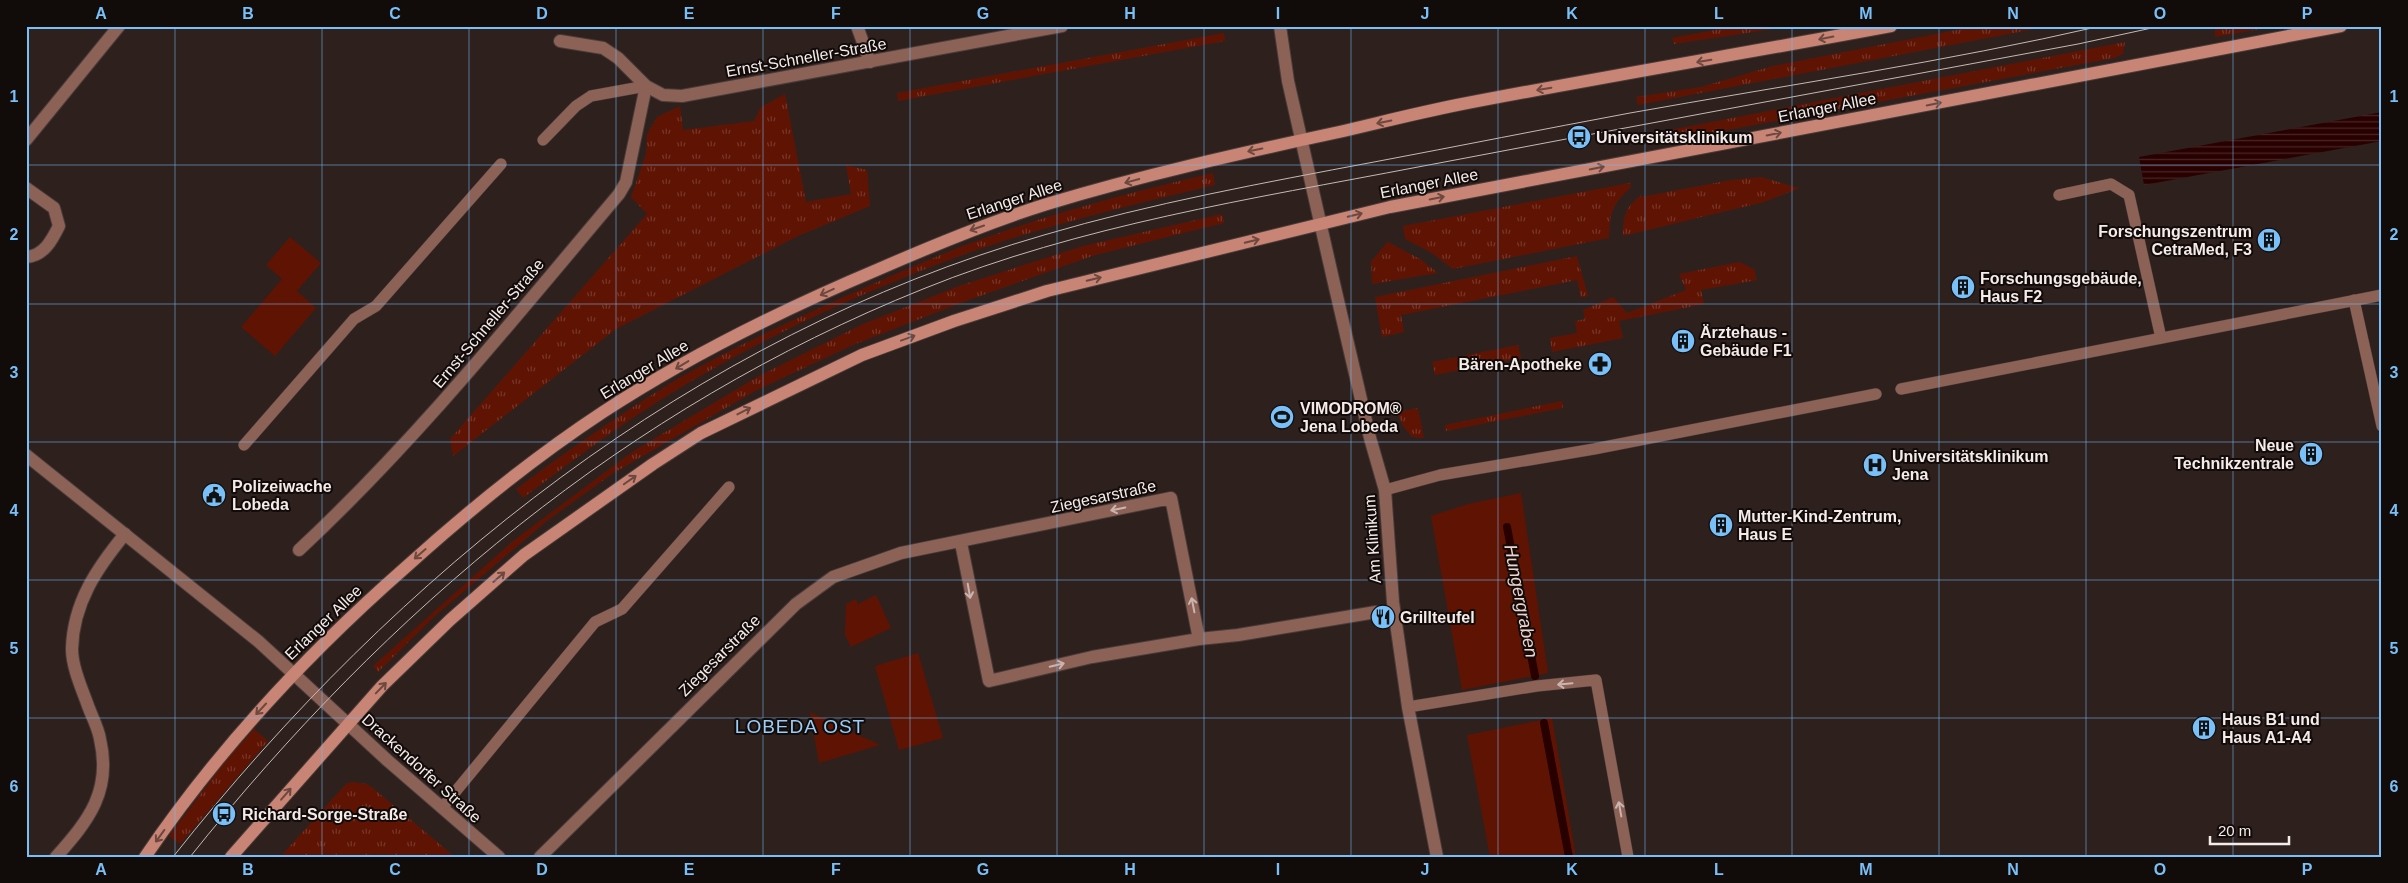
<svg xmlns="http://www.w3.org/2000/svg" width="2408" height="883" font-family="Arial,sans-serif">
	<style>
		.grass { fill: url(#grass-tufts) }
		.park { fill: #5f1403 }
		.water { fill: url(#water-rules) }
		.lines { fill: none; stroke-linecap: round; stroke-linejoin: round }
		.stream { stroke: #280000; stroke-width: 8 }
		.lane-casing { stroke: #4a3c3a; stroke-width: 12 }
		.street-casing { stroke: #4a3c3a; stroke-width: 14 }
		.secondary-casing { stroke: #4a3c3a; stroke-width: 14 }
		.lane { stroke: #8c6257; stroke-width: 11 }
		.street { stroke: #8c6257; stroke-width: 12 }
		.secondary { stroke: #c88474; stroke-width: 12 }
		.tram { stroke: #c4b9b6; stroke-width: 1 }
		.oneway { stroke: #6c483f }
		.oneway2 { stroke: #cbb4af }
		.grid { fill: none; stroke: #79bff8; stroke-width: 1; stroke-opacity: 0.55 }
		.labels { text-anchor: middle; stroke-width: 4; stroke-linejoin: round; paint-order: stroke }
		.street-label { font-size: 16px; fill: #f5ebe9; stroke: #110b0a }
		.poi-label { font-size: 16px; font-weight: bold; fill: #f5ebe9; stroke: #110b0a; text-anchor: start }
		.water-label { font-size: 18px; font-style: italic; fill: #eed3cd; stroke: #110b0a }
		.quarter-label { font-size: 19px; letter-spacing: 1px; fill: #9accf7; stroke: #110b0a }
		.neatline { fill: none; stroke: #79bff8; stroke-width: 2 }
		.grid-label { font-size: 16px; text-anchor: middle; font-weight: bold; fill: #79bff8 }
	</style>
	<defs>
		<pattern id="grass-tufts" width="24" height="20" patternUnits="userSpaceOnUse" patternTransform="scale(1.25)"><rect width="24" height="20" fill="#5f1403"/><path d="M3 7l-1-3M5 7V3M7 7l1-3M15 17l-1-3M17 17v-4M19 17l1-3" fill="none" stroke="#773628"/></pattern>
		<pattern id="water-rules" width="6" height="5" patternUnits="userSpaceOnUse" patternTransform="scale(1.25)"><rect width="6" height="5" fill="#280000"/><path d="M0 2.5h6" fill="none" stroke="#482525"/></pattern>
	</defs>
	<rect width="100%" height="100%" fill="#2e201d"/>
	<g class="grass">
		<path d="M1720,26H1794L1674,44L1672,38L1720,29Z"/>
		<path d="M1977,26H2050L1638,105L1636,97L1701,87L1773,66Z"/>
		<path d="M2215,26H2278L2215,37Z"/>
		<path d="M1224,33L1225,41L898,101L897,93Z"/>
		<path d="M2125,42L2123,54L2114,58L1647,145L1644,135Z"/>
		<path d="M785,94L806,202L851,194L846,165L867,170L870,206L798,236L616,329L453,456L450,439L647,214L631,197L646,154L647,134L657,117L680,106L683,130L754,121L761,107Z"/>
		<path d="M1213,173L1215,185C1123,207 1030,229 941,263C839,302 737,350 645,410C603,437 563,468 523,498L516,489C568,450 623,412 679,378C730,349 782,325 835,301C877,282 918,264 960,247C1042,216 1127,193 1213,173Z"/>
		<path d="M1761,177L1799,188L1764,202L1623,236C1623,216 1625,208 1641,195V197L1731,180Z"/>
		<path d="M1630,183L1631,187C1612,205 1610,211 1609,238L1453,269L1430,252L1405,239L1403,226Z"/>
		<path d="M1222,214L1224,223L1095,255L958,304L853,345L755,391L612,474L548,520L436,615L378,672L373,666L513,541L632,452L757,377L863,324L959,286L1083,246Z"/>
		<path d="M1388,242L1420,259L1438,273L1372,284L1371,261Z"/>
		<path d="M1577,256L1588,296L1581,297L1577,280L1401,315L1404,332L1382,337L1375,297Z"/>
		<path d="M1739,262L1754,269L1757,280L1701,290L1704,304L1619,321L1623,338L1552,352L1550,338L1577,333L1575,321L1585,319L1583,310L1613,297L1627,313L1686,290L1679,274Z"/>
		<path d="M1518,345L1521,358L1435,375L1432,362Z"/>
		<path d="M1562,401L1563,408L1446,431L1445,425Z"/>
		<path d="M1418,408L1424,438L1412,437L1403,426L1397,412Z"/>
		<path d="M254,729L268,741L180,844L169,836L224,763Z"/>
		<path d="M351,782L367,784L374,789L455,857H280L346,784Z"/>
	</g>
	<g class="park">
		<path d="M290,237L321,263L297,291L316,308L275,356L241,327L282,279L266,265Z"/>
		<path d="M1521,493L1548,673L1462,690L1431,516L1468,504Z"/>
		<path d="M876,595L891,628L851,647L845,635L846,604L856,599L858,604Z"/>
		<path d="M918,653L943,738L899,750L875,666Z"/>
		<path d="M810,712L880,745L819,763Z"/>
		<path d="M1552,718L1576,857H1490L1467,735Z"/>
	</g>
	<path class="water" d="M2382,112V141L2144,185L2139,157Z"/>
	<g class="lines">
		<g class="stream">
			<path d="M1507,527L1535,676"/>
			<path d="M1544,723L1569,857"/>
		</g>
		<g class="lane-casing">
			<g id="lane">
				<path d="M543,140L576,106L591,96L646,86"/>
				<path d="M2059,195L2111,184L2129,195L2161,338"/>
				<path d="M2354,300L2382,426"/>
				<path d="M1901,389L2382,295"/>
				<path d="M244,445L354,319L376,306L501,164"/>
				<path d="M1385,490L1440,475L1594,449L1876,394"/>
				<path d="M1408,707L1537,686L1596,680L1628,857"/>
				<path d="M442,808L595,622L622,609L729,487"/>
			</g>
		</g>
		<g class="street-casing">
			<g id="street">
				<path d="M857,26L870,62"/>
				<path d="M1280,26L1288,81L1333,279L1370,438L1385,490L1393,602L1408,707L1437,857"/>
				<path d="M560,41L603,48L618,58L646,86L663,95L682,96L1062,26"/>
				<path d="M26,140L119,26"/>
				<path d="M26,188L54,208L59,226C52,240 44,256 26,257"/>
				<path d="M26,455L258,641L387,760L499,857"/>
				<path d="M299,550C416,441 516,316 619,194L626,182L646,86"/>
				<path d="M1199,639L1238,635L1376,612"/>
				<path d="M56,857C89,820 112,791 100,739C98,727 91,715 87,703C81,687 72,666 72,649C73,603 97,568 125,534"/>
				<path d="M540,857L796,604L833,577L901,553L1171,498L1199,639L1092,657L989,681L961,543"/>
			</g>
		</g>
		<g class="secondary-casing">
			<g id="secondary">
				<path d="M145,857C219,748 308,653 406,567C468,511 533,458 603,412C690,355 784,309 879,269C934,245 989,222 1047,204C1143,175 1241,153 1339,132C1378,123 1417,113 1457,105C1601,77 1746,53 1891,26"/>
				<path d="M231,857L382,686L450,620L524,555L653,464L701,433L862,355L954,321L1047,291L1390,207L2341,26"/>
			</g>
		</g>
		<use href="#lane" class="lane"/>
		<use href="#street" class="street"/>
		<use href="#secondary" class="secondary"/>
		<g class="tram">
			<path d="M173,857C397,573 693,336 1044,235C1152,203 1263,183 1374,162C1459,146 1544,129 1630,113C1787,85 1945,62 2101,26"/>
			<path d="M190,857C387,610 627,408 923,289C1081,225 1251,199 1418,167C1638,125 1858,85 2078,44L2161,26"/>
		</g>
	</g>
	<defs><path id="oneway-shaft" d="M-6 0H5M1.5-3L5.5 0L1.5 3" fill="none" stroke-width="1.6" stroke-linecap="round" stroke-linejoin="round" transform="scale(1.25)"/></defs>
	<g class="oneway">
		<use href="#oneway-shaft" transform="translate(1826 38) rotate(169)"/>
		<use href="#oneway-shaft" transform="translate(1704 61) rotate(170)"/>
		<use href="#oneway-shaft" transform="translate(1544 89) rotate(170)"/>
		<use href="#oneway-shaft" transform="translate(1934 104) rotate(-11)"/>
		<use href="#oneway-shaft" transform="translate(1384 122) rotate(168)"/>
		<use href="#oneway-shaft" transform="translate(1774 134) rotate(-11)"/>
		<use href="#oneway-shaft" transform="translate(1255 150) rotate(168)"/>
		<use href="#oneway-shaft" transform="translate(1597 168) rotate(-11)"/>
		<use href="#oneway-shaft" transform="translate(1132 181) rotate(165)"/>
		<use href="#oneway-shaft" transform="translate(1437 198) rotate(-11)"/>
		<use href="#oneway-shaft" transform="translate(1355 215) rotate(-13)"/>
		<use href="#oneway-shaft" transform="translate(977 228) rotate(161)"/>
		<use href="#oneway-shaft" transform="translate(1252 241) rotate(-14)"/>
		<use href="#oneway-shaft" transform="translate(1094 279) rotate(-14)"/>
		<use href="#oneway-shaft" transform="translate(827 292) rotate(155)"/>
		<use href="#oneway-shaft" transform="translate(908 338) rotate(-20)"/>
		<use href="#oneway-shaft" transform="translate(682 365) rotate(149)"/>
		<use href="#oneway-shaft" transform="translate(744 411) rotate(-27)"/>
		<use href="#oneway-shaft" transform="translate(630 480) rotate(-35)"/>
		<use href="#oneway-shaft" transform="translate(420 554) rotate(139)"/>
		<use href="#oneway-shaft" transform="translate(499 577) rotate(-41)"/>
		<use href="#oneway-shaft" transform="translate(381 688) rotate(-46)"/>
		<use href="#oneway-shaft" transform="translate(261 709) rotate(133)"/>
		<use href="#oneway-shaft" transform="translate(286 794) rotate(-49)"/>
		<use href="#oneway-shaft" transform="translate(160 836) rotate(126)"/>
	</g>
	<g class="oneway2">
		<use href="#oneway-shaft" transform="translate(1118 509) rotate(168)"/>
		<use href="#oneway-shaft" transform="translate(969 591) rotate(80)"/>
		<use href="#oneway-shaft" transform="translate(1193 605) rotate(-101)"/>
		<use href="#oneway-shaft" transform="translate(1057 665) rotate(-13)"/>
		<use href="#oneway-shaft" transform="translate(1565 684) rotate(175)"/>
		<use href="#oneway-shaft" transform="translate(1620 809) rotate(-100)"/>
	</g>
	<path class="grid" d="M175,26V857M322,26V857M469,26V857M616,26V857M763,26V857M910,26V857M1057,26V857M1204,26V857M1351,26V857M1498,26V857M1645,26V857M1792,26V857M1939,26V857M2086,26V857M2233,26V857M26,165H2382M26,304H2382M26,442H2382M26,580H2382M26,718H2382"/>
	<defs>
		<g id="bus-disc" transform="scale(1.25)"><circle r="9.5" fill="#79bff8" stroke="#110b0a"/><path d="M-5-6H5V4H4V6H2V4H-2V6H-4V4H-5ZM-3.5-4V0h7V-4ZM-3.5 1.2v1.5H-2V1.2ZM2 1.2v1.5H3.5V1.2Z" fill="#111"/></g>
		<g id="building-disc" transform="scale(1.25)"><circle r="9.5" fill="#79bff8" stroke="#110b0a"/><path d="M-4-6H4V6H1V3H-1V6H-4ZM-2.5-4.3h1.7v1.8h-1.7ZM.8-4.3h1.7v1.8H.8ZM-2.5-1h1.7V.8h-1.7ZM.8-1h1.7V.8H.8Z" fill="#111"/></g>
		<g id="pharmacy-disc" transform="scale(1.25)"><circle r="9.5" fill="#79bff8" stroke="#110b0a"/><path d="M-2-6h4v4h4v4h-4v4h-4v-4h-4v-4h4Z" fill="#111"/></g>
		<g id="stadium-disc" transform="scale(1.25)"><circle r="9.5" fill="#79bff8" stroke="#110b0a"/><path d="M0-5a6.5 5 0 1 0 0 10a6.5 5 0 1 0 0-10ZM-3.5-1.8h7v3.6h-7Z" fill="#111"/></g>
		<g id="hospital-disc" transform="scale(1.25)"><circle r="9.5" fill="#79bff8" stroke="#110b0a"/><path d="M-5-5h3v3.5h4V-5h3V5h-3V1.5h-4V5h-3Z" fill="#111"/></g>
		<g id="civic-disc" transform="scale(1.25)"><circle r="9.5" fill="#79bff8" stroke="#110b0a"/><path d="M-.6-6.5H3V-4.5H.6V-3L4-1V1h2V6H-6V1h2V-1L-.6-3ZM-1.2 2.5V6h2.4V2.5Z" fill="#111"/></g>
		<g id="restaurant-disc" transform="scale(1.25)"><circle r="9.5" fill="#79bff8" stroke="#110b0a"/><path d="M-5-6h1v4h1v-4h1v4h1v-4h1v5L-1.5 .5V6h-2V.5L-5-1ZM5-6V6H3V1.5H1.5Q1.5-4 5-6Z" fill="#111"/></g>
	</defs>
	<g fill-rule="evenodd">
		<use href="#bus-disc" x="1579" y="137"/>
		<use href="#building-disc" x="2269" y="240"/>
		<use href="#building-disc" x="1963" y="287"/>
		<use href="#building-disc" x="1683" y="341"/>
		<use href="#pharmacy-disc" x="1600" y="364"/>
		<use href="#stadium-disc" x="1282" y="417"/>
		<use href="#building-disc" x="2311" y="454"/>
		<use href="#hospital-disc" x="1875" y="465"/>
		<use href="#civic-disc" x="214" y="495"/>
		<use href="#building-disc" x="1721" y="525"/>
		<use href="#restaurant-disc" x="1383" y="617"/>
		<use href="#building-disc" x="2204" y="728"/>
		<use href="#bus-disc" x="224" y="814"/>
	</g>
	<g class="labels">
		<g class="street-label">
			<text transform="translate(806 57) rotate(-10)" y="6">Ernst-Schneller-Straße</text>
			<text transform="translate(1827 107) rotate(-11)" y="6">Erlanger Allee</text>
			<text transform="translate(1429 183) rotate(-11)" y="6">Erlanger Allee</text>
			<text transform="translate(1014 199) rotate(-18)" y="6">Erlanger Allee</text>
			<text transform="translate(488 323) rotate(-50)" y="6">Ernst-Schneller-Straße</text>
			<text transform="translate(644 369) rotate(-31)" y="6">Erlanger Allee</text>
			<text transform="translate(1103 496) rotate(-12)" y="6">Ziegesarstraße</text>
			<text transform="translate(1372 539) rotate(-94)" y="6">Am Klinikum</text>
			<text transform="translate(323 622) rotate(-44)" y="6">Erlanger Allee</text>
			<text transform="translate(719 655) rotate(-45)" y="6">Ziegesarstraße</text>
			<text transform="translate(422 768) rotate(42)" y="6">Drackendorfer Straße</text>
		</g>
		<g class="poi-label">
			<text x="1596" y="143">Universitätsklinikum</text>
			<text x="2252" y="237" text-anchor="end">Forschungszentrum<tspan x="2252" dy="18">CetraMed, F3</tspan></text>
			<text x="1980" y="284">Forschungsgebäude,<tspan x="1980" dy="18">Haus F2</tspan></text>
			<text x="1700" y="338">Ärztehaus -<tspan x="1700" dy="18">Gebäude F1</tspan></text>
			<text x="1582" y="370" text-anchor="end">Bären-Apotheke</text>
			<text x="1300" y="414">VIMODROM®<tspan x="1300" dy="18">Jena Lobeda</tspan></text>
			<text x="2294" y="451" text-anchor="end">Neue<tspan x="2294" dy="18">Technikzentrale</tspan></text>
			<text x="1892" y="462">Universitätsklinikum<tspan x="1892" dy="18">Jena</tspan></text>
			<text x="232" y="492">Polizeiwache<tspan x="232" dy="18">Lobeda</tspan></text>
			<text x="1738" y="522">Mutter-Kind-Zentrum,<tspan x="1738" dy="18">Haus E</tspan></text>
			<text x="1400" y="623">Grillteufel</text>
			<text x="2222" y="725">Haus B1 und<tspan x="2222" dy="18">Haus A1-A4</tspan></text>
			<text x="242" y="820">Richard-Sorge-Straße</text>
		</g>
		<g class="water-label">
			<text transform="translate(1521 601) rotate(79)" y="6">Hungergraben</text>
		</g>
		<g class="quarter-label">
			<text x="800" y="733">LOBEDA OST</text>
		</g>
	</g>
	<rect width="2408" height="883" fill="none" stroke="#110b0a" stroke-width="55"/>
	<path d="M2210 836v8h79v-8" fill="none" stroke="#f5ebe9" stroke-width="2.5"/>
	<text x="2218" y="836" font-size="15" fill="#f5ebe9" stroke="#110b0a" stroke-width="4" paint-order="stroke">20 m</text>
	<rect x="28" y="28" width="2352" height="828" class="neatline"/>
	<g class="grid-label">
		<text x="101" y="19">A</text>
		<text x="248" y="19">B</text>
		<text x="395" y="19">C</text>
		<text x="542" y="19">D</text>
		<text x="689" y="19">E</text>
		<text x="836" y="19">F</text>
		<text x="983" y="19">G</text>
		<text x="1130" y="19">H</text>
		<text x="1278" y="19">I</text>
		<text x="1425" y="19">J</text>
		<text x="1572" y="19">K</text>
		<text x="1719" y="19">L</text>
		<text x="1866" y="19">M</text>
		<text x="2013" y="19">N</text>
		<text x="2160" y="19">O</text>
		<text x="2307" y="19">P</text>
		<text x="14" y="102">1</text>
		<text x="2394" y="102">1</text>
		<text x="14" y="240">2</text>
		<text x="2394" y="240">2</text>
		<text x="14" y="378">3</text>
		<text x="2394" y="378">3</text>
		<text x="14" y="516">4</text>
		<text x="2394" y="516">4</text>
		<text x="14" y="654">5</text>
		<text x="2394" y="654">5</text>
		<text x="14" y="792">6</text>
		<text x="2394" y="792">6</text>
		<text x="101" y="875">A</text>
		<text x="248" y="875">B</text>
		<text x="395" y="875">C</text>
		<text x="542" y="875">D</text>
		<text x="689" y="875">E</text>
		<text x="836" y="875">F</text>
		<text x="983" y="875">G</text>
		<text x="1130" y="875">H</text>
		<text x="1278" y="875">I</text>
		<text x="1425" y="875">J</text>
		<text x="1572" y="875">K</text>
		<text x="1719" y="875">L</text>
		<text x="1866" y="875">M</text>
		<text x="2013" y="875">N</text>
		<text x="2160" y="875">O</text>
		<text x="2307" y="875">P</text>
	</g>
</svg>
